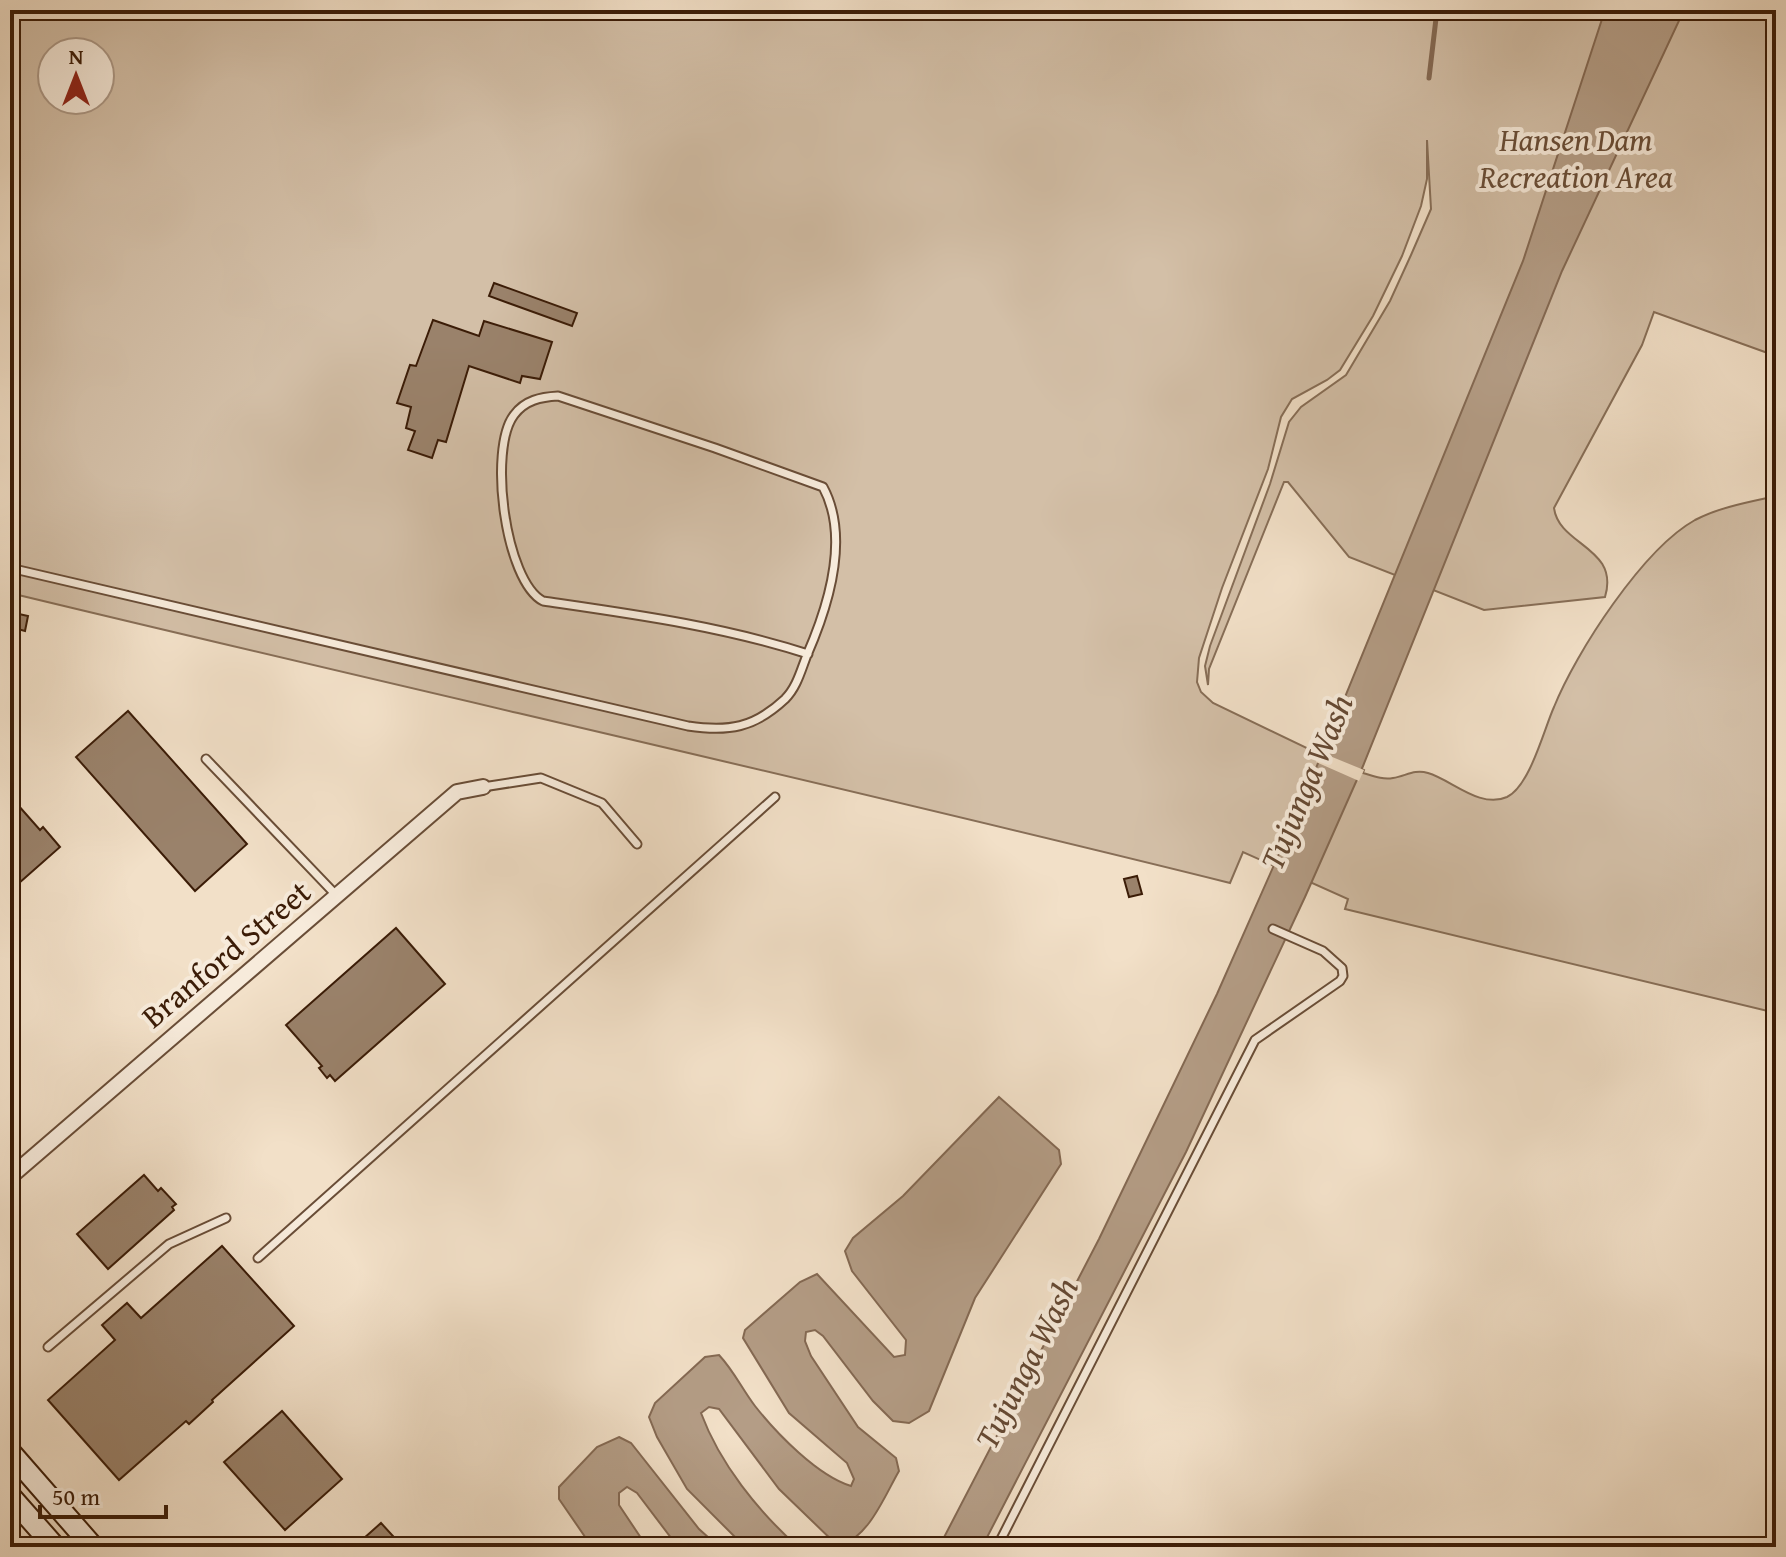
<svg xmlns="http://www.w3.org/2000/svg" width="1786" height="1557" font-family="'Gentium Book Plus',serif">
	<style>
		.green { fill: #d3bfa7; stroke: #876e57; stroke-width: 2; fill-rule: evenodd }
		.water { fill: #b49d86; stroke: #846953; stroke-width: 2 }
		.pier { fill: #f2e0c8 }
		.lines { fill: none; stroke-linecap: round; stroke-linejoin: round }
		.stream { stroke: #846953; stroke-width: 5 }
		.building { fill: #9a826b; stroke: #3b1c07; stroke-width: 2 }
		.lane-casing { stroke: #694d37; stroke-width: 11 }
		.street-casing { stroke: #694d37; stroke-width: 18 }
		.secondary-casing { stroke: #3b1c07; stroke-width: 24 }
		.lane { stroke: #f7ebdb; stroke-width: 7 }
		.street { stroke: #f7ebdb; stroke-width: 14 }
		.secondary { stroke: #f7ebdb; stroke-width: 20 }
		.labels { text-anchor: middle; stroke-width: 8; stroke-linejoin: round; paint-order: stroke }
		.park-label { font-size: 32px; font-style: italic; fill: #694d37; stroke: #f7ebdb }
		.street-label { font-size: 32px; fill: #3b1c07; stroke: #f7ebdb }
		.water-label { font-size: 34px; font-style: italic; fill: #654933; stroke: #f7ebdb }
	</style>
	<rect width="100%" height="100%" fill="#f2e0c8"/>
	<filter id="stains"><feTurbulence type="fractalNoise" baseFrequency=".0025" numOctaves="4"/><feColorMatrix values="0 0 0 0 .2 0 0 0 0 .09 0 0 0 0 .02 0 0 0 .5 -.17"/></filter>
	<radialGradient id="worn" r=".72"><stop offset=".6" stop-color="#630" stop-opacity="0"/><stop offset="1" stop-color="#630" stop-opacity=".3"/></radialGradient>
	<path class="green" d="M10,10H1776V356L1654,312L1642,345L1554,508C1559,546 1620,547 1605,597L1484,610L1349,557L1288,482H1284L1209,669L1208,685L1205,666L1210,646L1270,484L1289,422L1301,407L1346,375L1390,301L1411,255L1431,209L1427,140V179L1421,206L1402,256L1373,316L1340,370L1327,380L1292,399L1281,417L1268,469L1222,588L1199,658L1197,682L1201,692L1213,703L1319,754L1320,752L1364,770L1363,773C1373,776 1383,780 1393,778C1406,776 1414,769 1428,773C1452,780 1480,809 1507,797C1530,786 1544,729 1554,707C1576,652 1643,549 1695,520C1720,507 1749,502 1776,496V1013L1345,909L1348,899L1243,852L1230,883C824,782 416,691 10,593ZM52,52H100V100H52Z"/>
	<g class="water">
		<path d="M1605,10H1684L1562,271L1363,766L1305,897L1186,1152L982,1547H939L1099,1239L1217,994L1305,795L1523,261Z"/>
		<path d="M999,1097L1059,1150L1061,1164L975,1298L929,1411L909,1423L893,1421L873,1401L823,1336L815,1330L806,1332L805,1341L811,1356L858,1427L896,1458L899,1471C883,1499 870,1535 839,1547L779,1489L719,1409L709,1407L701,1413C720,1464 758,1511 798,1547H745L687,1489L657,1437L649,1417L655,1403L705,1357L719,1355C734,1371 742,1389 755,1406C777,1434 818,1476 851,1486L854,1479L847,1463L789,1413L743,1338L745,1330L800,1282L817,1274L894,1357L905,1355L906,1340L852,1271L845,1251L853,1238L903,1196Z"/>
		<path d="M619,1437L631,1443L699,1529L719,1547H678L637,1493L627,1487L619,1493V1505L647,1547H592L559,1499V1487L597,1447Z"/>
	</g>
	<path class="pier" d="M1320,752L1364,770L1359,781L1316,762Z"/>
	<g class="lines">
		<path class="stream" d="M1429,78L1437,10"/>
	</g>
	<g class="building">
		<path d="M494,283L577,313L572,326L489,296Z"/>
		<path d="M433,320L479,336L484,321L552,342L540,379L522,376L520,383L469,366L446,442L438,440L432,458L408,450L415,431L406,428L411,407L397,403L410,365L416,366Z"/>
		<path d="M10,612L28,616L25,631L10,627Z"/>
		<path d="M128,711L247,844L195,891L76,757Z"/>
		<path d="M10,796L40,830L43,827L60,847L10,891Z"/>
		<path d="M1137,876L1142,894L1129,897L1124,879Z"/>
		<path d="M396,928L445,984L335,1081L330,1075L327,1078L319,1068L322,1066L286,1025Z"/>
		<path d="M144,1175L158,1191L161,1188L176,1204L172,1207L174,1210L108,1269L77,1234Z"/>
		<path d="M222,1246L294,1326L212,1400L213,1402L189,1424L186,1421L119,1480L48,1400L115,1340L102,1325L127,1303L141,1318Z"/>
		<path d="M282,1411L342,1479L285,1530L224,1462Z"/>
		<path d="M381,1523L403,1547H354Z"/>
	</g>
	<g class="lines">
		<g class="lane-casing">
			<g id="lane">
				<path d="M10,568L688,726C729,732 754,728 785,699C797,687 801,670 807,655C828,607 850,537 823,487L715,448L558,396C541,397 525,400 514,415C488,449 505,581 543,601C632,614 722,626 808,654"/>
				<path d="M206,759L337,896"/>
				<path d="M483,787L541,778L602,803L637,844"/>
				<path d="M258,1258L775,797"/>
				<path d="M48,1347L169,1244L226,1218"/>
				<path d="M997,1547L1255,1040L1340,981L1343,976L1342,968L1323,951L1273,929"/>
			</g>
		</g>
		<g class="street-casing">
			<path id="street" d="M10,1177L457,792L483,787"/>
		</g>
		<g class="secondary-casing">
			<g id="secondary">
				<path d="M10,1452L93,1547"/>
				<path d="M10,1496L55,1547"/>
			</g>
		</g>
		<use href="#lane" class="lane"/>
		<use href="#street" class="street"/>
		<use href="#secondary" class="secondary"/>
	</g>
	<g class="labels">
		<g class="park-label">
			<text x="1576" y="151">Hansen Dam<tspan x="1576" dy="37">Recreation Area</tspan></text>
		</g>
		<g class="street-label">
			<text transform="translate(226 954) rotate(-40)" y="11">Branford Street</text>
		</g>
		<g class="water-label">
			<text transform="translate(1306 782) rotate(-67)" y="12">Tujunga Wash</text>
			<text transform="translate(1026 1363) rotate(-63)" y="12">Tujunga Wash</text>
		</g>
	</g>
	<rect width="1786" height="1557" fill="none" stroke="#f2e0c8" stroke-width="40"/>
	<rect x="12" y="12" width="1762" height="1533" fill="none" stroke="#3b1c07" stroke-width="4"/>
	<rect x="20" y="20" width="1746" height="1517" fill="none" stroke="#3b1c07" stroke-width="2"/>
	<g transform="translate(76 76)"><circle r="38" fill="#f7ebdb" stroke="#ac9886" stroke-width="2"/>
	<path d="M0-6L14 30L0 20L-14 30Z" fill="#8f2418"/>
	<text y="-12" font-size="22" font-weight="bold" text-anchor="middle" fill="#3b1c07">N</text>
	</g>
	<path d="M40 1505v12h126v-12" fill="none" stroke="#3b1c07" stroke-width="4"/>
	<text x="52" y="1505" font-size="24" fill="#3b1c07" stroke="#f7ebdb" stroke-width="6" paint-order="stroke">50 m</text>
	<rect width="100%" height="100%" filter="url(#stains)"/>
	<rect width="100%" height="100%" fill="url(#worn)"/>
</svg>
